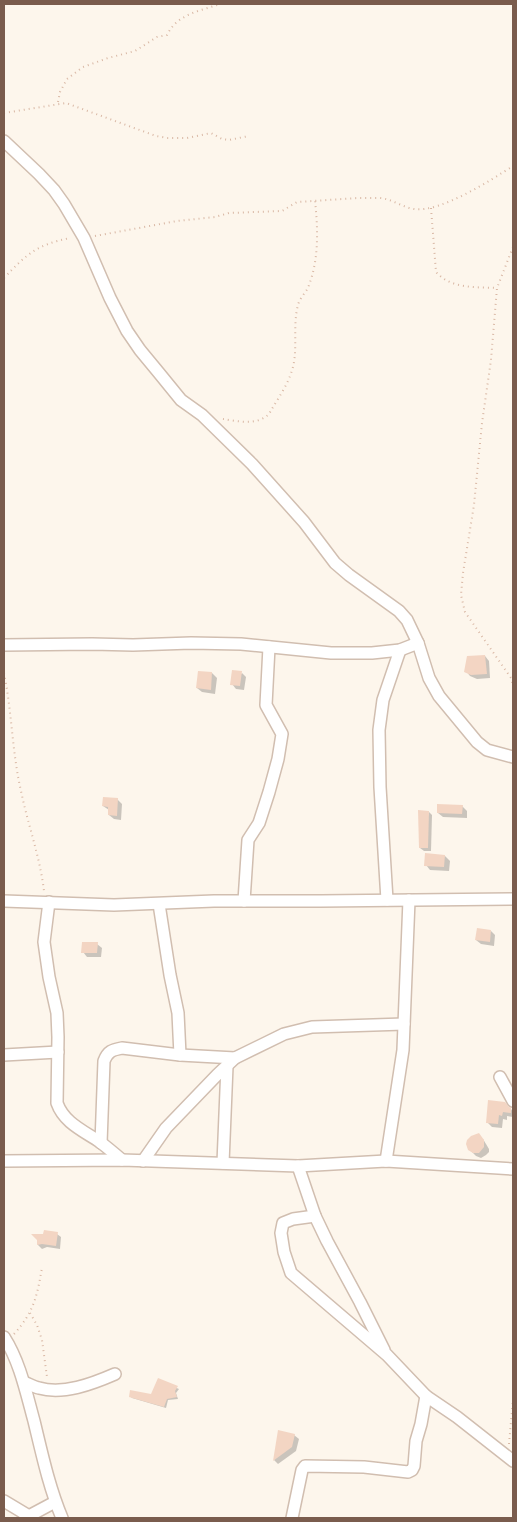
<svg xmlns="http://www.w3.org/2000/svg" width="517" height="1522" font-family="Commissioner,sans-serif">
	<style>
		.shadow { fill: #0003 }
		.building { fill: #f3d5c3 }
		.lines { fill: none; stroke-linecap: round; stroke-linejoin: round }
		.street-casing { stroke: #d1beb0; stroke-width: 14 }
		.path { stroke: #d9b8a5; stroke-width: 2; stroke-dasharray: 1 4; stroke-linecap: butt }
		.street { stroke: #fff; stroke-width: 11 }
	</style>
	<rect width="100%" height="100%" fill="#fdf6ec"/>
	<g class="shadow">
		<path d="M485,656L489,661L490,678L477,679L470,676L466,671Z"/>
		<path d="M199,672L212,673L217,678L215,694L202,692L197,688Z"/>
		<path d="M242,673L246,677L244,690L236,689L232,684Z"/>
		<path d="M117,799L122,804L121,820L114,819L109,815V810L103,806Z"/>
		<path d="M462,806L467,811V818L443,817L438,813Z"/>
		<path d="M429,812L432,815L431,851H424L420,848Z"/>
		<path d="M427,855L445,856L450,861L449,871L430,870L426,865Z"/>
		<path d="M491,931L495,935L494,946L481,944L476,940Z"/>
		<path d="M97,944L102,948L101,957H87L83,952Z"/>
		<path d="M490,1102L511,1109L513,1112V1117L507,1116V1120L503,1119L502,1128L492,1127L487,1122Z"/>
		<path d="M483,1139L489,1149V1152L486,1155L481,1158L476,1156L469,1149Z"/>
		<path d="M57,1234L61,1237L60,1249L47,1247L42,1249L38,1245V1240Z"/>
		<path d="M158,1380L179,1389L176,1393L178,1399L168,1400L166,1408L132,1398L130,1396H152Z"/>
		<path d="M279,1432L294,1435L299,1439L296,1451L278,1464L274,1460Z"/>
	</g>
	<g class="building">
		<path d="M485,655L487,674L471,675L464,672L467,656Z"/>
		<path d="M232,670L242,671L240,686L230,685Z"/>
		<path d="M198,671L212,672L211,690L196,688Z"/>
		<path d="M103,797L118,798L117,816L108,815V807L102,806Z"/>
		<path d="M437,804L463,805L462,814L437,813Z"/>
		<path d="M418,810L429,811L428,848H419Z"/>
		<path d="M425,853L445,855L444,867L424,866Z"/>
		<path d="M477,928L491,930L490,942L475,940Z"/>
		<path d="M82,942H98L97,953H81Z"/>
		<path d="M488,1100L505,1102L509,1107L511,1108V1113L503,1112L502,1116L499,1115L498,1124L486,1123Z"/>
		<path d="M479,1133L484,1140V1147L479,1153H473L468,1150L466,1144L467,1140L471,1136Z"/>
		<path d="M44,1230L58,1232L56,1246L42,1244L37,1245V1240L31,1234H43Z"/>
		<path d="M158,1378L178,1386L175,1391L177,1397L167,1399L164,1407L129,1397L130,1390L151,1394Z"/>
		<path d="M278,1430L295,1434L292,1447L273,1461Z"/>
	</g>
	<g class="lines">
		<g class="street-casing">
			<g id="street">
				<path d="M4,141L39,174L54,190L64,204L84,238L110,298L127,331L140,350L159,373L181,400L202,415L252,464L304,522L335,563L349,575L399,611L407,620L418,643L429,678L439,696L477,742L487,750L513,757"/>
				<path d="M4,645L92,644L133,645L191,643L241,644L331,653H372L400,650L418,643"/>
				<path d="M387,900L380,787L379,730L383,700L400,650"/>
				<path d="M4,901L114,905L214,901H321L513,899"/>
				<path d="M244,901L248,840L259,823L269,792L278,759L282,734L266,705L269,647"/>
				<path d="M49,902L44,942L49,977L57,1013L58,1037L57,1103C64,1123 84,1131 100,1142C108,1148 115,1154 122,1160"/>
				<path d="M159,904L170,975L178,1013L180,1055"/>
				<path d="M4,1055L58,1052"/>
				<path d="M500,1077L513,1101"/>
				<path d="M101,1143L104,1061C108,1051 112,1050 122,1048L180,1055L235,1058"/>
				<path d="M4,1161L122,1160L298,1166L386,1161L513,1169"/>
				<path d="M143,1161L166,1128L217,1075L235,1058L284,1034L312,1027L404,1024"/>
				<path d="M386,1161L403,1050L409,900"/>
				<path d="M223,1163L227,1066"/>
				<path d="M298,1166L315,1216L327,1241L360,1302L384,1350"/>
				<path d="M315,1216L293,1219L283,1223L281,1233L284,1252L291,1273L387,1355L426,1396L457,1417L513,1461"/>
				<path d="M4,1337C20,1362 26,1392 34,1421C42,1454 49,1487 62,1518"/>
				<path d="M24,1382C29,1384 34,1387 39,1388C63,1395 92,1384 115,1374"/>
				<path d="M4,1501L29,1516"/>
				<path d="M25,1518L55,1502"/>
				<path d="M292,1518L302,1470L305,1466L364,1467L408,1472L412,1470L414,1466L416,1441L421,1424L426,1396"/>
			</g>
		</g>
		<g class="path">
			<path d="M58,102L60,92L67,79L83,67L108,58L135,51L157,37L167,35C177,14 200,11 220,4"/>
			<path d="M4,113L66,103L156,136L168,138H187L211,133L222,139L229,140L249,136"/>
			<path d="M431,208L436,272C451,289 476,287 497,288"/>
			<path d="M95,236L177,221L215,217L229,213L282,211L297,202L358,198H380C392,199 402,207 414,209C440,213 491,180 513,166"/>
			<path d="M513,247L497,288L491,360L482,423L474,505L463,573L461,595L465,612L511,678L513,685"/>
			<path d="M4,278C27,254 36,245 70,238"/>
			<path d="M223,419C237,421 257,426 269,414C278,398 291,381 294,362C297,344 293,324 298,305C300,297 307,292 309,285C319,259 318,228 315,201"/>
			<path d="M4,673C12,712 12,752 21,791C28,825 40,857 44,891"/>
			<path d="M30,1313L37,1325L42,1340L47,1377"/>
			<path d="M14,1334C34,1312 37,1296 42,1268"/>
			<path d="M509,1444L513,1399"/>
		</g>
		<use href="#street" class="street"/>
	</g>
	<rect width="517" height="1522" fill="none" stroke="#7a5c4d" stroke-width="10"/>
</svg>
